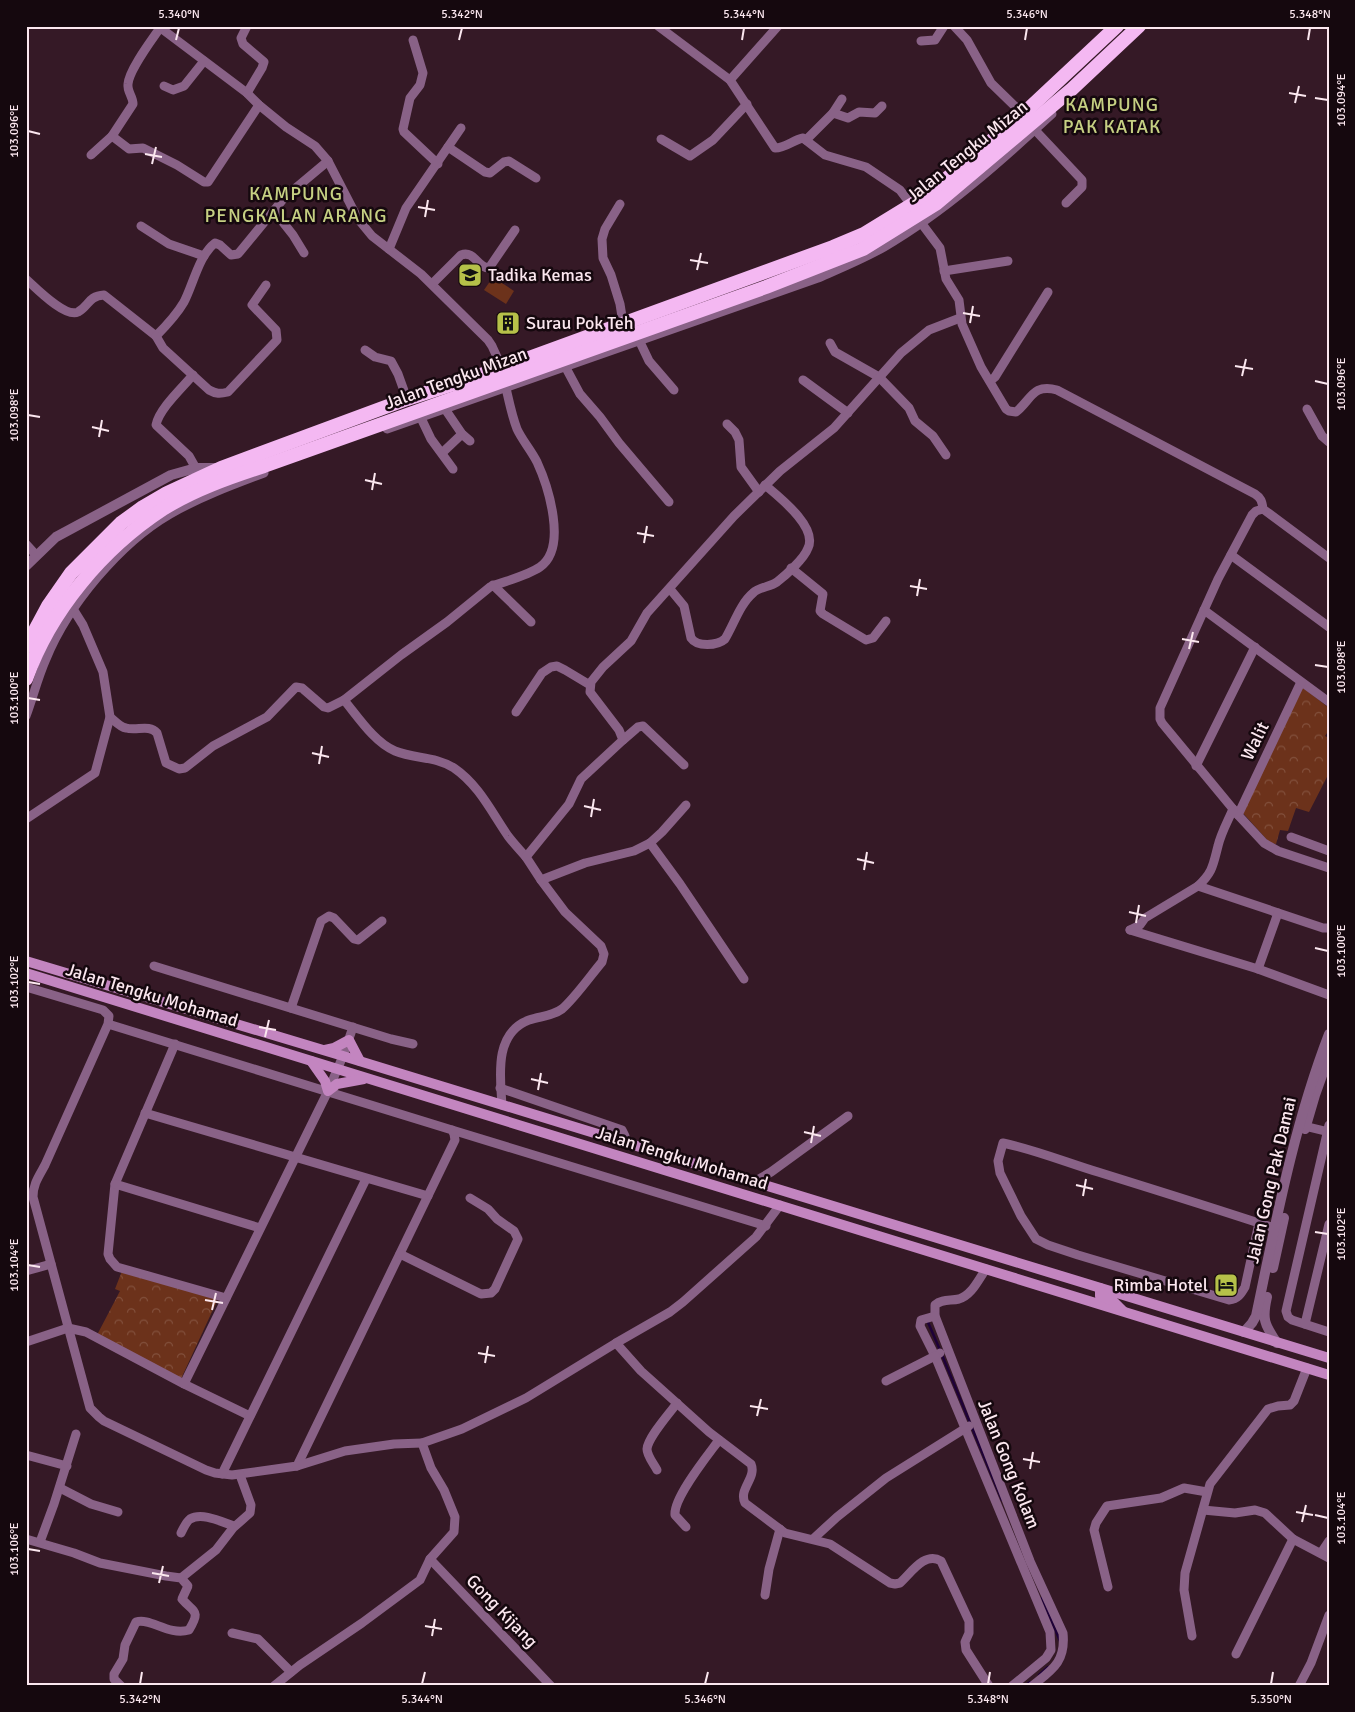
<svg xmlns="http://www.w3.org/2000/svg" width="1355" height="1712" font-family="Signika,sans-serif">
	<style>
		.park { fill: url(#park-crowns) }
		.pitch { fill: #6c321b }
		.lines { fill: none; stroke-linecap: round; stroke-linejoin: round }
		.stream { stroke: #1e0038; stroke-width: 2.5 }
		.minor { stroke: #896287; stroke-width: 9 }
		.tertiary { stroke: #896287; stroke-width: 10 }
		.secondary { stroke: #c385c0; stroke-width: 10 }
		.trunk { stroke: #f4b8f2; stroke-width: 14 }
		.ticks { fill: none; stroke: #fbe7ef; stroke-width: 2 }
		.labels { text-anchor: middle; stroke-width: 5; stroke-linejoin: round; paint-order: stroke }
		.street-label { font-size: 18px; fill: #fbe7ef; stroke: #15080e }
		.poi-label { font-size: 18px; fill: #fbe7ef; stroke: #15080e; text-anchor: start }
		.neighbourhood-label { font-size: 19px; letter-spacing: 1px; fill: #c6d083; stroke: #15080e }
		.neatline { fill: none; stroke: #fbe7ef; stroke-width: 2 }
		.ticks-label { font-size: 12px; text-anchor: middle; fill: #fbe7ef }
	</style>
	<defs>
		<pattern id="park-crowns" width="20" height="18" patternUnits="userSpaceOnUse" patternTransform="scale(1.25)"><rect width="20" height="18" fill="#6c321b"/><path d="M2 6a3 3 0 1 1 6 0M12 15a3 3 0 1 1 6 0" fill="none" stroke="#82503c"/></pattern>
	</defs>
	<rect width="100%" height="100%" fill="#351926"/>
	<g class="park">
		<path d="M1302,687L1329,708V730L1325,736L1329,738V773L1309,812L1296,808L1288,831L1280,830L1276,844L1270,843L1242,812Z"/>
		<path d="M122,1271L213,1297L217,1301L180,1381L97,1335L120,1291L115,1289Z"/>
	</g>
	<path class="pitch" d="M493,277L514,291L506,304L484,290Z"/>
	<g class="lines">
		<g class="stream">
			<path d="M927,1320L940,1350"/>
			<path d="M942,1355L1002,1500"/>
			<path d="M1042,1598L1060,1641"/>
			<path d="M1039,1675L1048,1667"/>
			<path d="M1025,1686L1030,1682"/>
		</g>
		<g class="minor">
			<path d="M158,26L247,93L259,105L286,127L315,146L328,161L358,219L372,236L421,274L488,340L492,346L502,368"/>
			<path d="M247,26L241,38L243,44L264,62L262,68L247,93"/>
			<path d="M658,26L730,80L775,148C786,148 793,140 803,138L825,155L866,167L900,190L912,206"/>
			<path d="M954,26L967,40L991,83L1023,114"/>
			<path d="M413,40L423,73L420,85L410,98L403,129L404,132L438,164"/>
			<path d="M921,41L935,40L944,26"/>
			<path d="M730,80L778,26"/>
			<path d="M164,86L173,90L184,86L204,61"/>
			<path d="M833,113L848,118L859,112L875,113L882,106"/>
			<path d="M1035,130L1082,180V187L1066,203"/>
			<path d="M112,136L129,149L143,148L177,165L204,182H208L259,105"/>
			<path d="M661,139L690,156L713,140L747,104"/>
			<path d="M806,140L833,113L842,99"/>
			<path d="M448,147L485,172L490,173L504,162L509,161L536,178"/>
			<path d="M91,155L112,136L133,104C133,96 127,92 128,84C129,70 151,41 160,28"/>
			<path d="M620,204L605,229L602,239L603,258L611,275L620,304L623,323"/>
			<path d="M274,211L293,235L304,253"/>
			<path d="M919,220L940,248L946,279L959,300L962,324L981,367L1006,409L1009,411L1016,412C1031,400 1033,383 1057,390L1255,494C1261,498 1262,501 1263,509L1329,558"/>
			<path d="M141,226L169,244L204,256"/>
			<path d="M389,249L406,208L461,128"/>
			<path d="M944,271L1008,261"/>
			<path d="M26,279C36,288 65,318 78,312C89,306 88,296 104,295L156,336C166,326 177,314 184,302C193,285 199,255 215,243L220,245L231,255L238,254L285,197L328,161"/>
			<path d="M432,284L461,255C475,250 477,268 489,268L515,230"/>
			<path d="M156,336L163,348L209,390C216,394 220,394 228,392L277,340L276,330L252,305L266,285"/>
			<path d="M639,340L649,361L674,390"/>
			<path d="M830,343L835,352L879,377L909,408L915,421L933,436L946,455"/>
			<path d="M365,350L375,357L391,361L398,374L407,399"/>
			<path d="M565,366L580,394L600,417L619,443L669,502"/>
			<path d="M193,375C182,388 159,409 156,425L189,456L198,472"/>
			<path d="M803,380L848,413"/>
			<path d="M990,381L995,377L1048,292"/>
			<path d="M445,409L462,434L470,441"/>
			<path d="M1307,409L1322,436L1329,442"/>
			<path d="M421,418L431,439L453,469"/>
			<path d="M727,424L735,432L739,440L741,467L759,492"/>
			<path d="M387,429L818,278C841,268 863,259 884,247C944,212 1001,161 1052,114"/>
			<path d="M442,453L462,434"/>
			<path d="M1263,509L1256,511L1252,515L1218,579L1160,708V719L1162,723L1238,815L1264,843L1278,851L1329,868"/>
			<path d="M26,544L36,555"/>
			<path d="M1231,555L1329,627"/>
			<path d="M791,568L823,594L820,611L823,614L866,640L873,638L886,621"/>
			<path d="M493,585L531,622"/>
			<path d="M670,589L684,606L691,638C697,647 717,646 725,639C734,624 740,604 753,593C759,587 770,587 777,582C786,575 804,559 808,548C818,527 779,497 765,485"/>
			<path d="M1204,610L1329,702"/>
			<path d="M344,700C358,717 375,743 395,751C415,759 435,756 454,768C479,785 492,813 508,836C514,844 520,850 526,857"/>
			<path d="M516,712L542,673L551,667L557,666L565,670L590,685"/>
			<path d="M26,716C33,697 38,677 46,659C68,605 120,543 170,514C200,497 232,485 264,473"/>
			<path d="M110,717C115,721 120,727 126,728C137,731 149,724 157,733L166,763L179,769L185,768L213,746L267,717L296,687L302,688L324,707L328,708L344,700L401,655L447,622L490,587C505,581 527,576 540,567C568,548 548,486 537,462C531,450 522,440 517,429C512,416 509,401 506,388"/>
			<path d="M623,740L638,727L643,726L684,765"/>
			<path d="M1196,766L1255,647"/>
			<path d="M686,805L662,832L650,843L634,851L585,863L541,880L526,857L569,804L581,779L623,740L619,730L590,692L591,682L603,667L631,641L647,613L734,516L780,471L834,428L901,353L929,330L960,318"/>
			<path d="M1238,815L1301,682"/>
			<path d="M26,819L95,773L110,717L103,672L83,625L73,609"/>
			<path d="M1291,837L1329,851"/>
			<path d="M650,843L680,884L744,979"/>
			<path d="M1198,886L1323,928H1329"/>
			<path d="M1130,930L1258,969L1329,995"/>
			<path d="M1130,930L1140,925L1145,918L1198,886C1213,872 1213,865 1218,846C1221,833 1228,821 1233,809"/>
			<path d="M154,966L391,1039L413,1044"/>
			<path d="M1258,969L1278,913"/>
			<path d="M26,987L103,1010L109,1016L108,1024L45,1165C39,1176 33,1184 33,1197L90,1408L99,1417L104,1421L206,1470L215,1473L232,1475L297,1466L455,1140L454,1134L452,1130L108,1024"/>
			<path d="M291,1008L321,921L329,916L334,918L354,939L358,940L382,921"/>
			<path d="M175,1044L115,1184L108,1254L110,1259L117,1267L226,1298"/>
			<path d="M500,1088L622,1130L625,1136L624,1142"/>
			<path d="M502,1105C500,1076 494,1033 529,1020C540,1016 551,1017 562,1009C574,999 591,975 602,962L604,954L601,946L565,912L541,880"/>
			<path d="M145,1113L428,1196"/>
			<path d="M1300,1125L1329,1132"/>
			<path d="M1329,1125L1286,1311L1288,1317L1292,1320L1329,1332"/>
			<path d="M452,1130L766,1226"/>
			<path d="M754,1182L771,1172L848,1116"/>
			<path d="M115,1184L260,1228"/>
			<path d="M780,1205L756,1237L683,1302L670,1312L616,1343L641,1371L709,1432L751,1464C757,1478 738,1489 745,1503L785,1533L830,1544L890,1583L895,1584L900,1583C911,1573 925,1551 941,1561L969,1621V1633L965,1642L966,1650L989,1686"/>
			<path d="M1259,1223L1245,1287C1241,1294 1238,1299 1229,1300L1078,1255L1048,1245L1036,1239L1021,1216L1000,1173L998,1161L1003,1143C1033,1149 1068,1163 1098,1172C1159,1191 1220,1210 1280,1230"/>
			<path d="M400,1254L481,1294L491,1293L495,1289L518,1239L514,1231L497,1219L488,1209L470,1198"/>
			<path d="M986,1269C978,1280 972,1295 959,1299C950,1301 942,1299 935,1305V1316L1030,1561L1063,1633C1066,1662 1052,1670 1032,1686"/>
			<path d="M26,1271L51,1264"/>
			<path d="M935,1316L921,1320L920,1326L935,1356L940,1353"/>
			<path d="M1305,1324L1329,1224"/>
			<path d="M26,1342L68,1328L86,1332L184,1384L250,1416"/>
			<path d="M886,1381L935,1356L1050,1632L1051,1650L1046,1658L1012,1686"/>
			<path d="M184,1384L328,1091L343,1056L353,1027"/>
			<path d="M26,1455L67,1466"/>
			<path d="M297,1466L345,1451L394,1444L422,1443"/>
			<path d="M657,1470C654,1464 647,1456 647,1449C648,1437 670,1413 677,1403"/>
			<path d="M222,1474L366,1179"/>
			<path d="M60,1488L91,1504L118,1512"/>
			<path d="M1203,1510L1235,1513L1255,1510L1265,1513L1293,1539L1329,1558"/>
			<path d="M686,1527L675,1515C673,1498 708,1455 719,1440"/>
			<path d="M181,1533C183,1529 186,1522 190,1519C202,1512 222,1522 234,1526"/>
			<path d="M26,1539L74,1553L100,1563L166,1576L181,1578L188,1586L182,1599C194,1613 201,1610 189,1630C168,1636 150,1617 136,1622L125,1645L123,1659L114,1674V1679L121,1686"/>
			<path d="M813,1539L837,1517L886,1478L969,1426"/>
			<path d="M40,1542L54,1504L76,1434"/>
			<path d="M1321,1553L1329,1541"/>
			<path d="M430,1559L551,1686"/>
			<path d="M181,1578L216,1550L233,1528L250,1513L251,1505L240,1475"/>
			<path d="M1108,1587L1094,1530L1096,1523L1107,1506L1161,1498L1184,1488L1207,1492"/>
			<path d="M765,1595L769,1569L780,1529"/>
			<path d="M232,1633L258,1639L291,1672"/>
			<path d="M1192,1636L1184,1590L1185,1573L1210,1484L1268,1409L1278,1406L1290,1405L1294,1401L1307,1368"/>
			<path d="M1236,1654L1293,1539"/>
			<path d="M274,1686L300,1665L362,1623L420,1580L430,1559L454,1532L455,1517L444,1490L431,1468L422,1443L462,1429L526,1398L616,1343"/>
			<path d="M1299,1686L1311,1663L1329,1615"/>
		</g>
		<g class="tertiary">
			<path d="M26,566L56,537L171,475L196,468H218"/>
			<path d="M1305,1129L1315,1095L1329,1056"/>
			<path d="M1273,1268L1284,1218"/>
			<path d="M1267,1297C1262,1319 1264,1324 1277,1343"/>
			<path d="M1244,1332L1252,1323L1256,1316C1276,1221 1294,1125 1329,1034"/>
		</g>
		<g class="secondary">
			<path d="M26,961L343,1056L1329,1358"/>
			<path d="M26,973L1329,1375"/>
			<path d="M325,1050L334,1048L349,1040L360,1061"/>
			<path d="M311,1061L325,1081L328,1091L337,1084L364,1079"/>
			<path d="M1100,1288V1296L1112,1300L1123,1311"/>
		</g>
		<g class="trunk">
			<path d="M26,647L48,606L71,573L121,523L143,507L167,493L221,468L407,399L502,368L833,247L864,234L926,196L1023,114L1117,26"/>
			<path d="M26,679C50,611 102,549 163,509C193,490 230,477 264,466L766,287L863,249L937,203L1072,89L1139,26"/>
		</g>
	</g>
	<path class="ticks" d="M176,40L179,28M459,40L462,28M742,40L744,28M1025,40L1027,28M1308,40L1310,28M1289,93L1306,96M1315,98L1328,100M1295,103L1299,86M28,131L40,134M145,154L162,157M152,164L156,147M418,207L435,210M425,217L428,200M690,260L708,263M697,270L701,253M963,313L980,316M970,323L973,306M1235,366L1253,369M1242,376L1246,359M1315,381L1328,384M28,415L40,417M92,427L109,431M99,437L102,420M365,480L382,484M372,490L375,473M637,533L654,536M644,543L647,526M910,586L927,589M917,596L920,579M1182,639L1199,642M1189,649L1193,632M1315,665L1328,667M28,698L40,700M312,753L329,757M319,764L322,746M584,806L601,810M591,817L594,799M857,859L874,863M864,870L867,852M1129,912L1146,916M1136,923L1139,905M1315,948L1328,951M28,982L40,984M259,1027L276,1030M265,1037L269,1020M531,1079L548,1083M538,1090L541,1073M804,1132L821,1136M811,1143L814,1126M1076,1185L1093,1189M1083,1196L1086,1179M1315,1232L1328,1234M28,1265L40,1267M205,1300L223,1303M212,1310L216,1293M478,1353L495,1356M485,1363L488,1346M750,1406L768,1409M757,1416L761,1399M1023,1459L1040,1462M1030,1469L1033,1452M1296,1512L1313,1515M1315,1515L1328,1518M1302,1522L1306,1505M28,1549L40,1551M152,1573L169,1576M159,1583L163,1566M425,1626L442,1629M432,1636L435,1619M140,1684L142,1672M422,1684L425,1672M705,1684L708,1672M988,1684L990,1672M1271,1684L1273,1672"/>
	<defs>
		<g id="school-square" transform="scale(1.25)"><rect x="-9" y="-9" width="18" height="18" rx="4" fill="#b6c149" stroke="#15080e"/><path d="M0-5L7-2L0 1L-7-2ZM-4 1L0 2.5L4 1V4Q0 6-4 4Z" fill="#111"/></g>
		<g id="building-square" transform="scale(1.25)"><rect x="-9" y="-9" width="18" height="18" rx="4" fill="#b6c149" stroke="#15080e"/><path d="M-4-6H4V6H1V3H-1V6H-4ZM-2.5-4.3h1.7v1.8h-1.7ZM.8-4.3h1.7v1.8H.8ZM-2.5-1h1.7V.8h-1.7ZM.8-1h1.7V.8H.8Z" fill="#111"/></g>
		<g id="hotel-square" transform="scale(1.25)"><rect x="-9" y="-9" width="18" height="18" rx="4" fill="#b6c149" stroke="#15080e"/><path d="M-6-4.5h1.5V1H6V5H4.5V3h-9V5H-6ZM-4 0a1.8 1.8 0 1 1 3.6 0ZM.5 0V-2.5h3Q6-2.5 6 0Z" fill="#111"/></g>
	</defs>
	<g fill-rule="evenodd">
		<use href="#school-square" x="470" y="275"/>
		<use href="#building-square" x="508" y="323"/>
		<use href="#hotel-square" x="1226" y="1285"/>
	</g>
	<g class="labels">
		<g class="street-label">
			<text transform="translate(967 151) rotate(-39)" y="6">Jalan Tengku Mizan</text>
			<text transform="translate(456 378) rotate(-20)" y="6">Jalan Tengku Mizan</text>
			<text transform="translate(1255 741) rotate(-64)" y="6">Walit</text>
			<text transform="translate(152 995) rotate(17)" y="6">Jalan Tengku Mohamad</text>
			<text transform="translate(682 1158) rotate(17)" y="6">Jalan Tengku Mohamad</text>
			<text transform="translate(1271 1180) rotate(-77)" y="6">Jalan Gong Pak Damai</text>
			<text transform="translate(1009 1464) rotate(68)" y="6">Jalan Gong Kolam</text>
			<text transform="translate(502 1611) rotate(46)" y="6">Gong Kijang</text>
		</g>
		<g class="poi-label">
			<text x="488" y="281">Tadika Kemas</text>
			<text x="526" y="329">Surau Pok Teh</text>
			<text x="1208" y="1291" text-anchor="end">Rimba Hotel</text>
		</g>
		<g class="neighbourhood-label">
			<text x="1112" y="111">KAMPUNG<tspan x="1112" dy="22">PAK KATAK</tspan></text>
			<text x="296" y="200">KAMPUNG<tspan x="296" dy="22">PENGKALAN ARANG</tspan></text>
		</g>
	</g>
	<rect width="1355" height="1712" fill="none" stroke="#15080e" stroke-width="55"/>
	<rect x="28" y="28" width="1300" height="1656" class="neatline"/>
	<g class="ticks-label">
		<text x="179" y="18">5.340°N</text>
		<text x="462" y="18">5.342°N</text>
		<text x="744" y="18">5.344°N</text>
		<text x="1027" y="18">5.346°N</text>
		<text x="1310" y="18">5.348°N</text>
		<text transform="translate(1341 100) rotate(-90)" y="4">103.094°E</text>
		<text transform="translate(14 131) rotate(-90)" y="4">103.096°E</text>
		<text transform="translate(1341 384) rotate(-90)" y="4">103.096°E</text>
		<text transform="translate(14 415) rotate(-90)" y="4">103.098°E</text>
		<text transform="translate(1341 667) rotate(-90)" y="4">103.098°E</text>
		<text transform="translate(14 698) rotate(-90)" y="4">103.100°E</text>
		<text transform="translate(1341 951) rotate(-90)" y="4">103.100°E</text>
		<text transform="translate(14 982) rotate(-90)" y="4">103.102°E</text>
		<text transform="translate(1341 1234) rotate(-90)" y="4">103.102°E</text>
		<text transform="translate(14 1265) rotate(-90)" y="4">103.104°E</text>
		<text transform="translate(1341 1518) rotate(-90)" y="4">103.104°E</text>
		<text transform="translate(14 1549) rotate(-90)" y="4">103.106°E</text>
		<text x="140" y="1703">5.342°N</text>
		<text x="422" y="1703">5.344°N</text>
		<text x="705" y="1703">5.346°N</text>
		<text x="988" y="1703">5.348°N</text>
		<text x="1271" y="1703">5.350°N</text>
	</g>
</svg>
